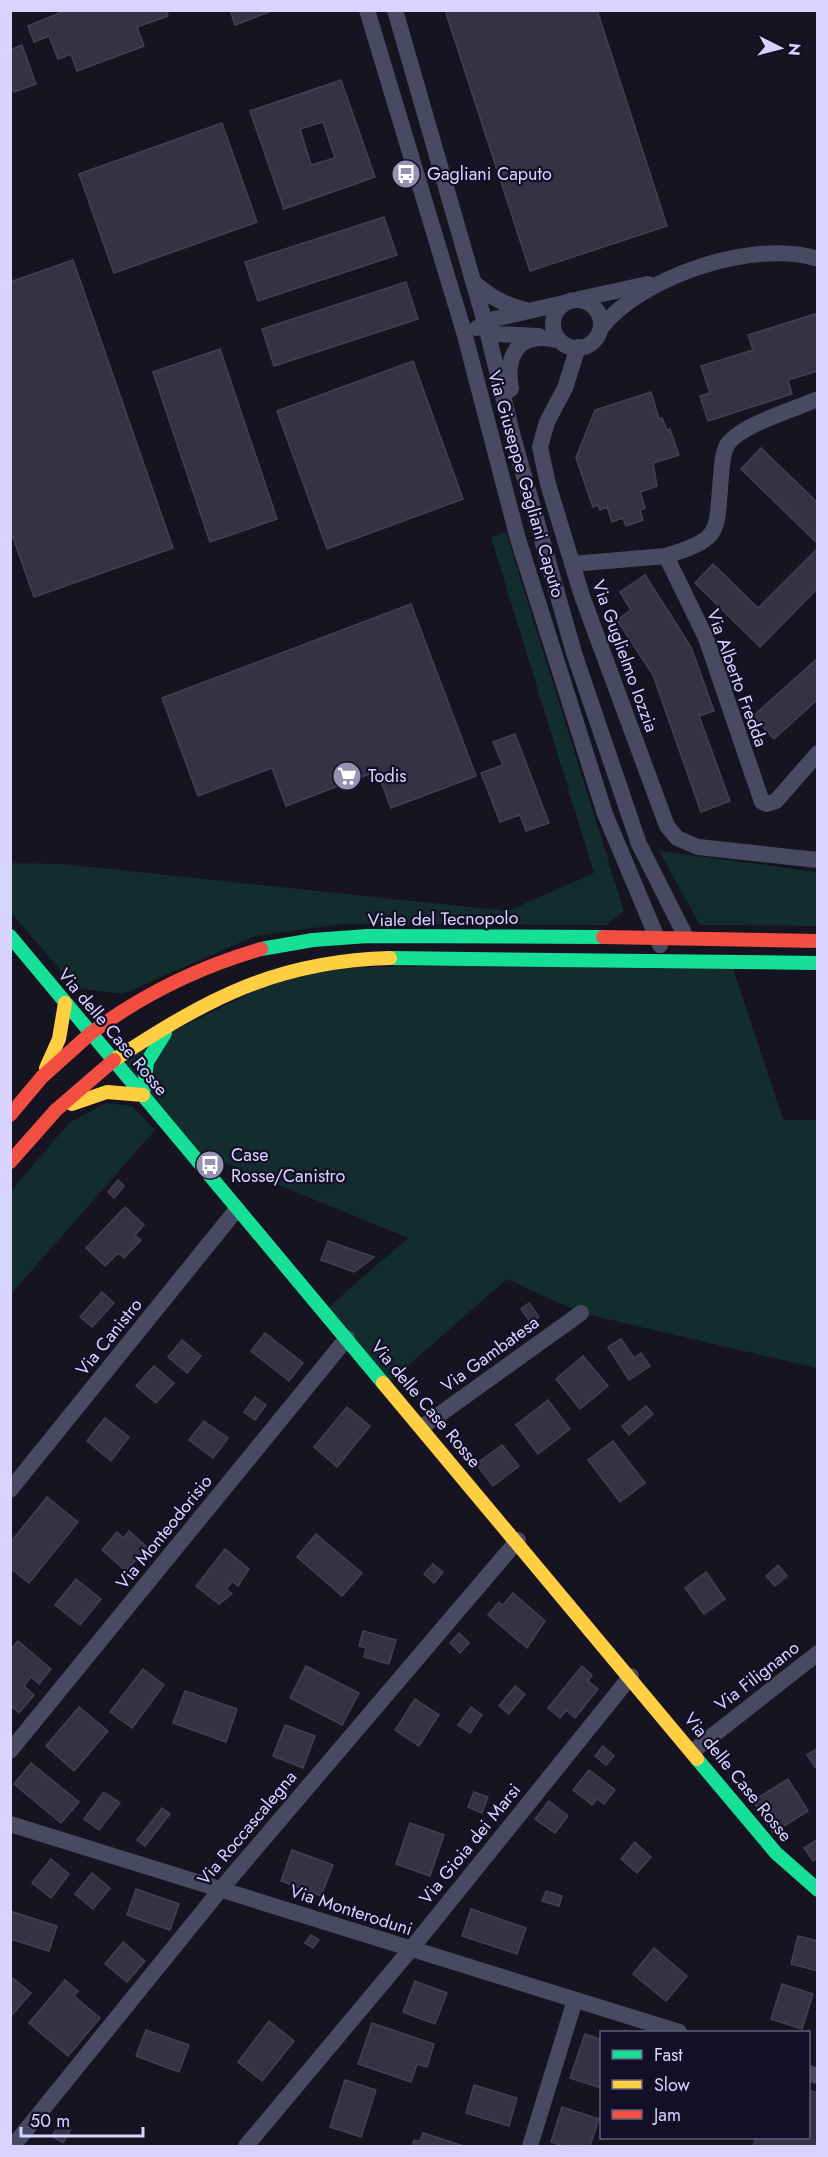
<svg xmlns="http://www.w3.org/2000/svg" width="828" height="2157" font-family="Jost,sans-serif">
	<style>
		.green { fill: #132c2d }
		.building { fill: #343243; stroke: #433f54; stroke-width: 1.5; fill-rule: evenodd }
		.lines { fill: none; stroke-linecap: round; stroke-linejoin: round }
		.street { stroke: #4a4962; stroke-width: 16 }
		.fast { stroke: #16e098; stroke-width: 14 }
		.slow { stroke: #ffcf43; stroke-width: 14 }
		.jam { stroke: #f24e42; stroke-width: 14 }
		.labels { text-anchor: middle; stroke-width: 4.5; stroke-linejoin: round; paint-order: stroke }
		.poi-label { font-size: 18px; fill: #d9d4ff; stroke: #130f26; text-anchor: start }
		.street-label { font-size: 18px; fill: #d9d4ff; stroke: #130f26 }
	</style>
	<rect width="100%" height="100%" fill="#161421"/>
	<g class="green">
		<path d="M506,532L624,911L607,925L343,924L255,936L123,994L76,988L11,913L10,863L63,864L508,911L594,873L491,537Z"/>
		<path d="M659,851L817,872V926L700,925Z"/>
		<path d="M731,962L783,1120H817V1368L581,1313L507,1279L386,1385L324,1311L408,1238L186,1147L114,1060L301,968Z"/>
		<path d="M106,1103L132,1106L155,1130L11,1294V1191L70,1122Z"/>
	</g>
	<g class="building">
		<path d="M67,10H166L168,16L137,27L144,46L77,71L71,54L58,59L49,36L34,42L28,26Z"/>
		<path d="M230,10H274L235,25Z"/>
		<path d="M445,10H597L667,226L530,271Z"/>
		<path d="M22,45L36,84L14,92L10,81V50Z"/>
		<path d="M341,80L375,177L284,209L250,111ZM323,122L335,158L311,165L300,129Z"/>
		<path d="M222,123L257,222L114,273L79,174Z"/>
		<path d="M384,217L397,255L258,301L245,262Z"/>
		<path d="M73,260L173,548L34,597L10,529V282Z"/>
		<path d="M406,282L418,319L274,366L262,329Z"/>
		<path d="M818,313V371L788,380L792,394L708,421L700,396L710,393L701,366L753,350L748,335Z"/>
		<path d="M220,349L277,519L210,542L153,372Z"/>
		<path d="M413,361L463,499L327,549L277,411Z"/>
		<path d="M651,392L659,419L662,418L667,430L670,429L679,455L653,463L657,486L640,492L645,508L640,510L643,520L626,526L623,518L612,522L607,507L600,510L598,505L593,507L576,458L595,410Z"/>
		<path d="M761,448L818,503V544L741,469Z"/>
		<path d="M818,548V588L760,647L695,583L713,564L758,608Z"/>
		<path d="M645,575L691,647L714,711L699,716L730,801L701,812L653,675L617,620L631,610L620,592Z"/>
		<path d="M411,604L476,776L391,808L377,771L286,806L272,768L198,796L162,698Z"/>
		<path d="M818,658V699L774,739L753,716Z"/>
		<path d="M515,734L549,823L526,831L520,815L500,822L481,773L503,765L493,742Z"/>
		<path d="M118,1180L124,1186L114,1198L108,1192Z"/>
		<path d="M125,1207L144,1225L135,1235L141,1240L124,1258L118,1253L105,1266L86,1248Z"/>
		<path d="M328,1241L374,1257L354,1272L321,1260Z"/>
		<path d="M102,1292L114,1303L92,1327L80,1317Z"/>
		<path d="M529,1303L539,1317L531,1323L521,1309Z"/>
		<path d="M265,1333L303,1363L289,1381L251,1351Z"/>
		<path d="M621,1339L634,1358L641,1353L650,1366L629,1380L608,1347Z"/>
		<path d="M182,1340L201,1356L187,1373L168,1357Z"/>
		<path d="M583,1356L608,1386L580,1409L556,1379Z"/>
		<path d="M154,1366L174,1383L156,1403L136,1386Z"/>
		<path d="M255,1397L266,1405L255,1420L244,1412Z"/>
		<path d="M548,1400L570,1429L538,1454L516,1425Z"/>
		<path d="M646,1406L653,1414L629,1435L622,1426Z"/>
		<path d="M347,1407L370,1426L337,1467L314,1447Z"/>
		<path d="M105,1418L129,1437L111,1461L87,1441Z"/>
		<path d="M204,1421L228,1438L213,1458L189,1440Z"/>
		<path d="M613,1441L645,1483L620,1502L588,1460Z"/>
		<path d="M502,1445L519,1466L493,1486L476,1464Z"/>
		<path d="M47,1497L78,1522L29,1583L10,1568V1543Z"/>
		<path d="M129,1531L147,1547L126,1571L102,1550L117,1532L123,1538Z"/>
		<path d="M316,1534L362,1573L342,1596L297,1557Z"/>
		<path d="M225,1549L249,1569L238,1586L232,1581L226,1589L232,1594L219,1604L196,1586Z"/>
		<path d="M433,1564L443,1572L434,1583L424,1574Z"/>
		<path d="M778,1565L787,1576L775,1586L766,1576Z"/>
		<path d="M706,1572L725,1599L704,1614L685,1588Z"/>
		<path d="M76,1579L101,1599L80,1625L55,1605Z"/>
		<path d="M513,1593L545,1621L527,1648L488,1615L499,1602L503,1605Z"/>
		<path d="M363,1631L396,1640L389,1664L364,1657L366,1648L359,1646Z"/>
		<path d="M459,1633L469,1643L460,1653L450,1643Z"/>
		<path d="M18,1641L51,1669L39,1684L31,1677L24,1686L34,1695L19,1713L10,1705V1650Z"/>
		<path d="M306,1666L359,1693L342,1725L290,1698Z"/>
		<path d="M582,1666L592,1675L588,1681L598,1689L575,1718L566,1710L560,1718L548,1708Z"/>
		<path d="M143,1669L164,1685L132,1728L110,1712Z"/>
		<path d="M515,1686L525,1694L509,1714L499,1706Z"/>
		<path d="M185,1691L237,1709L226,1742L173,1723Z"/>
		<path d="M415,1699L439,1715L419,1746L395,1730Z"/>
		<path d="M79,1707L108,1731L74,1771L46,1746Z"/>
		<path d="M471,1707L482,1715L470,1733L458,1725Z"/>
		<path d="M285,1725L315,1736L303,1768L273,1756Z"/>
		<path d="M603,1746L614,1756L606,1765L595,1756Z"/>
		<path d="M818,1748V1771L807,1755Z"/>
		<path d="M31,1763L79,1802L61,1823L14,1784Z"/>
		<path d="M589,1770L615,1790L604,1804L597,1799L592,1805L573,1790Z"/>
		<path d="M788,1779L808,1811L773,1833L753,1801Z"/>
		<path d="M104,1792L120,1803L99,1830L84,1819Z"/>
		<path d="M474,1792L488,1797L482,1813L468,1807Z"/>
		<path d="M549,1801L568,1816L555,1833L535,1819Z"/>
		<path d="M162,1808L170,1814L145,1846L137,1840Z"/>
		<path d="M410,1823L444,1835L430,1876L396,1864Z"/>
		<path d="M818,1839V1858L813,1861L804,1848Z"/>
		<path d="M635,1842L651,1857L637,1873L621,1859Z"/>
		<path d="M292,1850L333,1865L321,1896L281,1881Z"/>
		<path d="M51,1859L69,1874L51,1898L32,1883Z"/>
		<path d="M92,1873L110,1888L93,1909L75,1894Z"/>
		<path d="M136,1889L179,1904L170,1930L127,1915Z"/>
		<path d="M546,1891L562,1896L559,1906L542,1901Z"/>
		<path d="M471,1909L526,1928L517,1954L462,1936Z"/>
		<path d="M10,1911L57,1926L49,1951L10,1939Z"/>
		<path d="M311,1935L319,1940L313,1948L305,1943Z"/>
		<path d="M798,1936L818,1941V1971L791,1964Z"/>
		<path d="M123,1942L145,1961L127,1982L105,1964Z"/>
		<path d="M654,1948L687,1976L666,2001L633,1974Z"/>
		<path d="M10,1976L31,1993L10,2017Z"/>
		<path d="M65,1980L78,1991L74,1996L100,2018L68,2056L29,2023Z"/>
		<path d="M415,1981L447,1993L435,2024L403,2012Z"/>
		<path d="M782,1984L813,1994L802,2029L771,2019Z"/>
		<path d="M269,2021L294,2041L262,2081L238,2062Z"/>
		<path d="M372,2023L434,2044L427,2067L417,2064L411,2082L358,2064Z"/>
		<path d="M146,2030L189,2045L179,2072L136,2056Z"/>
		<path d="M585,2034L602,2040L601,2088L570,2078Z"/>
		<path d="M345,2080L376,2090L361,2137L330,2127Z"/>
		<path d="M474,2085L517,2098L509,2126L466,2113Z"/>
		<path d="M808,2090L818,2093V2146H753L756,2138H808Z"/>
		<path d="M562,2107L599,2119L590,2146H563L551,2142Z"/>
		<path d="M61,2122L71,2129L63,2143L52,2136Z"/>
		<path d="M423,2133L464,2146H412L414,2140L420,2141Z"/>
	</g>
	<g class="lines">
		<g class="street">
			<path d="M367,10L464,332L518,539L605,814L660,945"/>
			<path d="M395,10L486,326L513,437L574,653L639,844L686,937"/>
			<path d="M474,283C491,297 504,305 526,310"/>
			<path d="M579,299L648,284"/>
			<circle cx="577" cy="324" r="24"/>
			<path d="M486,326L496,334L539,336"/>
			<path d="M477,328L494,319L564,303"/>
			<path d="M601,328C640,277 755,238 818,259"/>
			<path d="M578,347L565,388L547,422L540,447L548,484L582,596L667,826L677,838L698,847L818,860"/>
			<path d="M511,389C505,355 518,331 557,340"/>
			<path d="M818,399C795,409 740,425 727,445C722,454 722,466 721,476C716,533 723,538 666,556L706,638L762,802L767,804L776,801L818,753"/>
			<path d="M572,564L666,556"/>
			<path d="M422,1427L581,1313"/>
			<path d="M10,1490L237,1209"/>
			<path d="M10,1751L347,1338"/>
			<path d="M693,1751L818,1653"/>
			<path d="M10,1824L679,2032"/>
			<path d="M808,2073L818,2076"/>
			<path d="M13,2146L221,1889L518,1540"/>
			<path d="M246,2146L411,1949L631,1676"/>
			<path d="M530,2146L575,2000"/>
		</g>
		<g class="fast">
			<path d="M10,936L383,1383"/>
			<path d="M261,949L313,940L368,936L603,937"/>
			<path d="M390,958L818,963"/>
			<path d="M143,1095L147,1062L165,1033"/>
			<path d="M697,1759L776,1853L818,1890"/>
		</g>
		<g class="slow">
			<path d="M114,1060C207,999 276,961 390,958"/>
			<path d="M46,1068L59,1039L65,1003"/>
			<path d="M72,1104L107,1092L143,1095"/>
			<path d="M383,1383L697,1759"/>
		</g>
		<g class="jam">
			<path d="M603,937L818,941"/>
			<path d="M91,1033C143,994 199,967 261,949"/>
			<path d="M10,1115L42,1077L91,1033"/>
			<path d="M10,1162L56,1110L114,1060"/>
		</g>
	</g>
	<defs>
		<g id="bus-disc" transform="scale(1.5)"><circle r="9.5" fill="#9591b1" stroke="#130f26"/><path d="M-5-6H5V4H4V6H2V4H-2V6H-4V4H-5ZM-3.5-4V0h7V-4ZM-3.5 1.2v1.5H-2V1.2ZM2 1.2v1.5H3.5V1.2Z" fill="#fff"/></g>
		<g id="supermarket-disc" transform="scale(1.5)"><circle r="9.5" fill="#9591b1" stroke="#130f26"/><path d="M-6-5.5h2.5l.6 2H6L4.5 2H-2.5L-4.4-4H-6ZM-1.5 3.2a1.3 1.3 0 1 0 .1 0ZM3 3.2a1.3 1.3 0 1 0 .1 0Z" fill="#fff"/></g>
	</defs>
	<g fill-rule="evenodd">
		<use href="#bus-disc" x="406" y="174"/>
		<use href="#supermarket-disc" x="347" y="776"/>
		<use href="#bus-disc" x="210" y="1165"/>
	</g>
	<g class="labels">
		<g class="poi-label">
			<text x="427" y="180">Gagliani Caputo</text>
			<text x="368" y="782">Todis</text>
			<text x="231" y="1161">Case<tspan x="231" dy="21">Rosse/Canistro</tspan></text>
		</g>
		<g class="street-label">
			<text transform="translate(526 484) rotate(74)" y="6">Via Giuseppe Gagliani Caputo</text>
			<text transform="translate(625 656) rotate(70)" y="6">Via Guglielmo Iozzia</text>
			<text transform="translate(737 678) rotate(70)" y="6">Via Alberto Fredda</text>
			<text transform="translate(443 919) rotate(-1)" y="6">Viale del Tecnopolo</text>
			<text transform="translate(113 1032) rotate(50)" y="6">Via delle Case Rosse</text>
			<text transform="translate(109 1337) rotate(-51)" y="6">Via Canistro</text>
			<text transform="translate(490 1354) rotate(-36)" y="6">Via Gambatesa</text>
			<text transform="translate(426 1404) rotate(50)" y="6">Via delle Case Rosse</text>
			<text transform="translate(164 1532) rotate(-51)" y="6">Via Monteodorisio</text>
			<text transform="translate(757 1676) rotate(-38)" y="6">Via Filignano</text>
			<text transform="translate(738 1777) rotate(51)" y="6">Via delle Case Rosse</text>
			<text transform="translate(247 1828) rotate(-50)" y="6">Via Roccascalegna</text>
			<text transform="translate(470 1844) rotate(-51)" y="6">Via Gioia dei Marsi</text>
			<text transform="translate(351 1910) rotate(18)" y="6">Via Monteroduni</text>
		</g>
	</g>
	<rect width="828" height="2157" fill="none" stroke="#d9d4ff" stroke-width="24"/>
	<rect x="600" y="2031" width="210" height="108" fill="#130f26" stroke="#625e7d" stroke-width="1.5"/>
	<rect x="612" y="2050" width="30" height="9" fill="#16e098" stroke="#625e7d" stroke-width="1.5"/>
	<text x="654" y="2061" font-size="18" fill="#d9d4ff">Fast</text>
	<rect x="612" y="2080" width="30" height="9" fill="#ffcf43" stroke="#625e7d" stroke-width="1.5"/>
	<text x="654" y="2091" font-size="18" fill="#d9d4ff">Slow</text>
	<rect x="612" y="2110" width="30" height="9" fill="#f24e42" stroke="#625e7d" stroke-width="1.5"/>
	<text x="654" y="2121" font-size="18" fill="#d9d4ff">Jam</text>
	<g transform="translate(780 48) rotate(96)" stroke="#130f26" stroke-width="4.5" paint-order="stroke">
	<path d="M0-4.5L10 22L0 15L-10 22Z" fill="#d9d4ff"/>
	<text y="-9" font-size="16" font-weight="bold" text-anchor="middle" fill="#d9d4ff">N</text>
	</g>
	<path d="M21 2127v9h122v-9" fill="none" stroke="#d9d4ff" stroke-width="3"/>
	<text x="30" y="2127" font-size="18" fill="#d9d4ff" stroke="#130f26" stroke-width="4.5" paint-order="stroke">50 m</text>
</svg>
